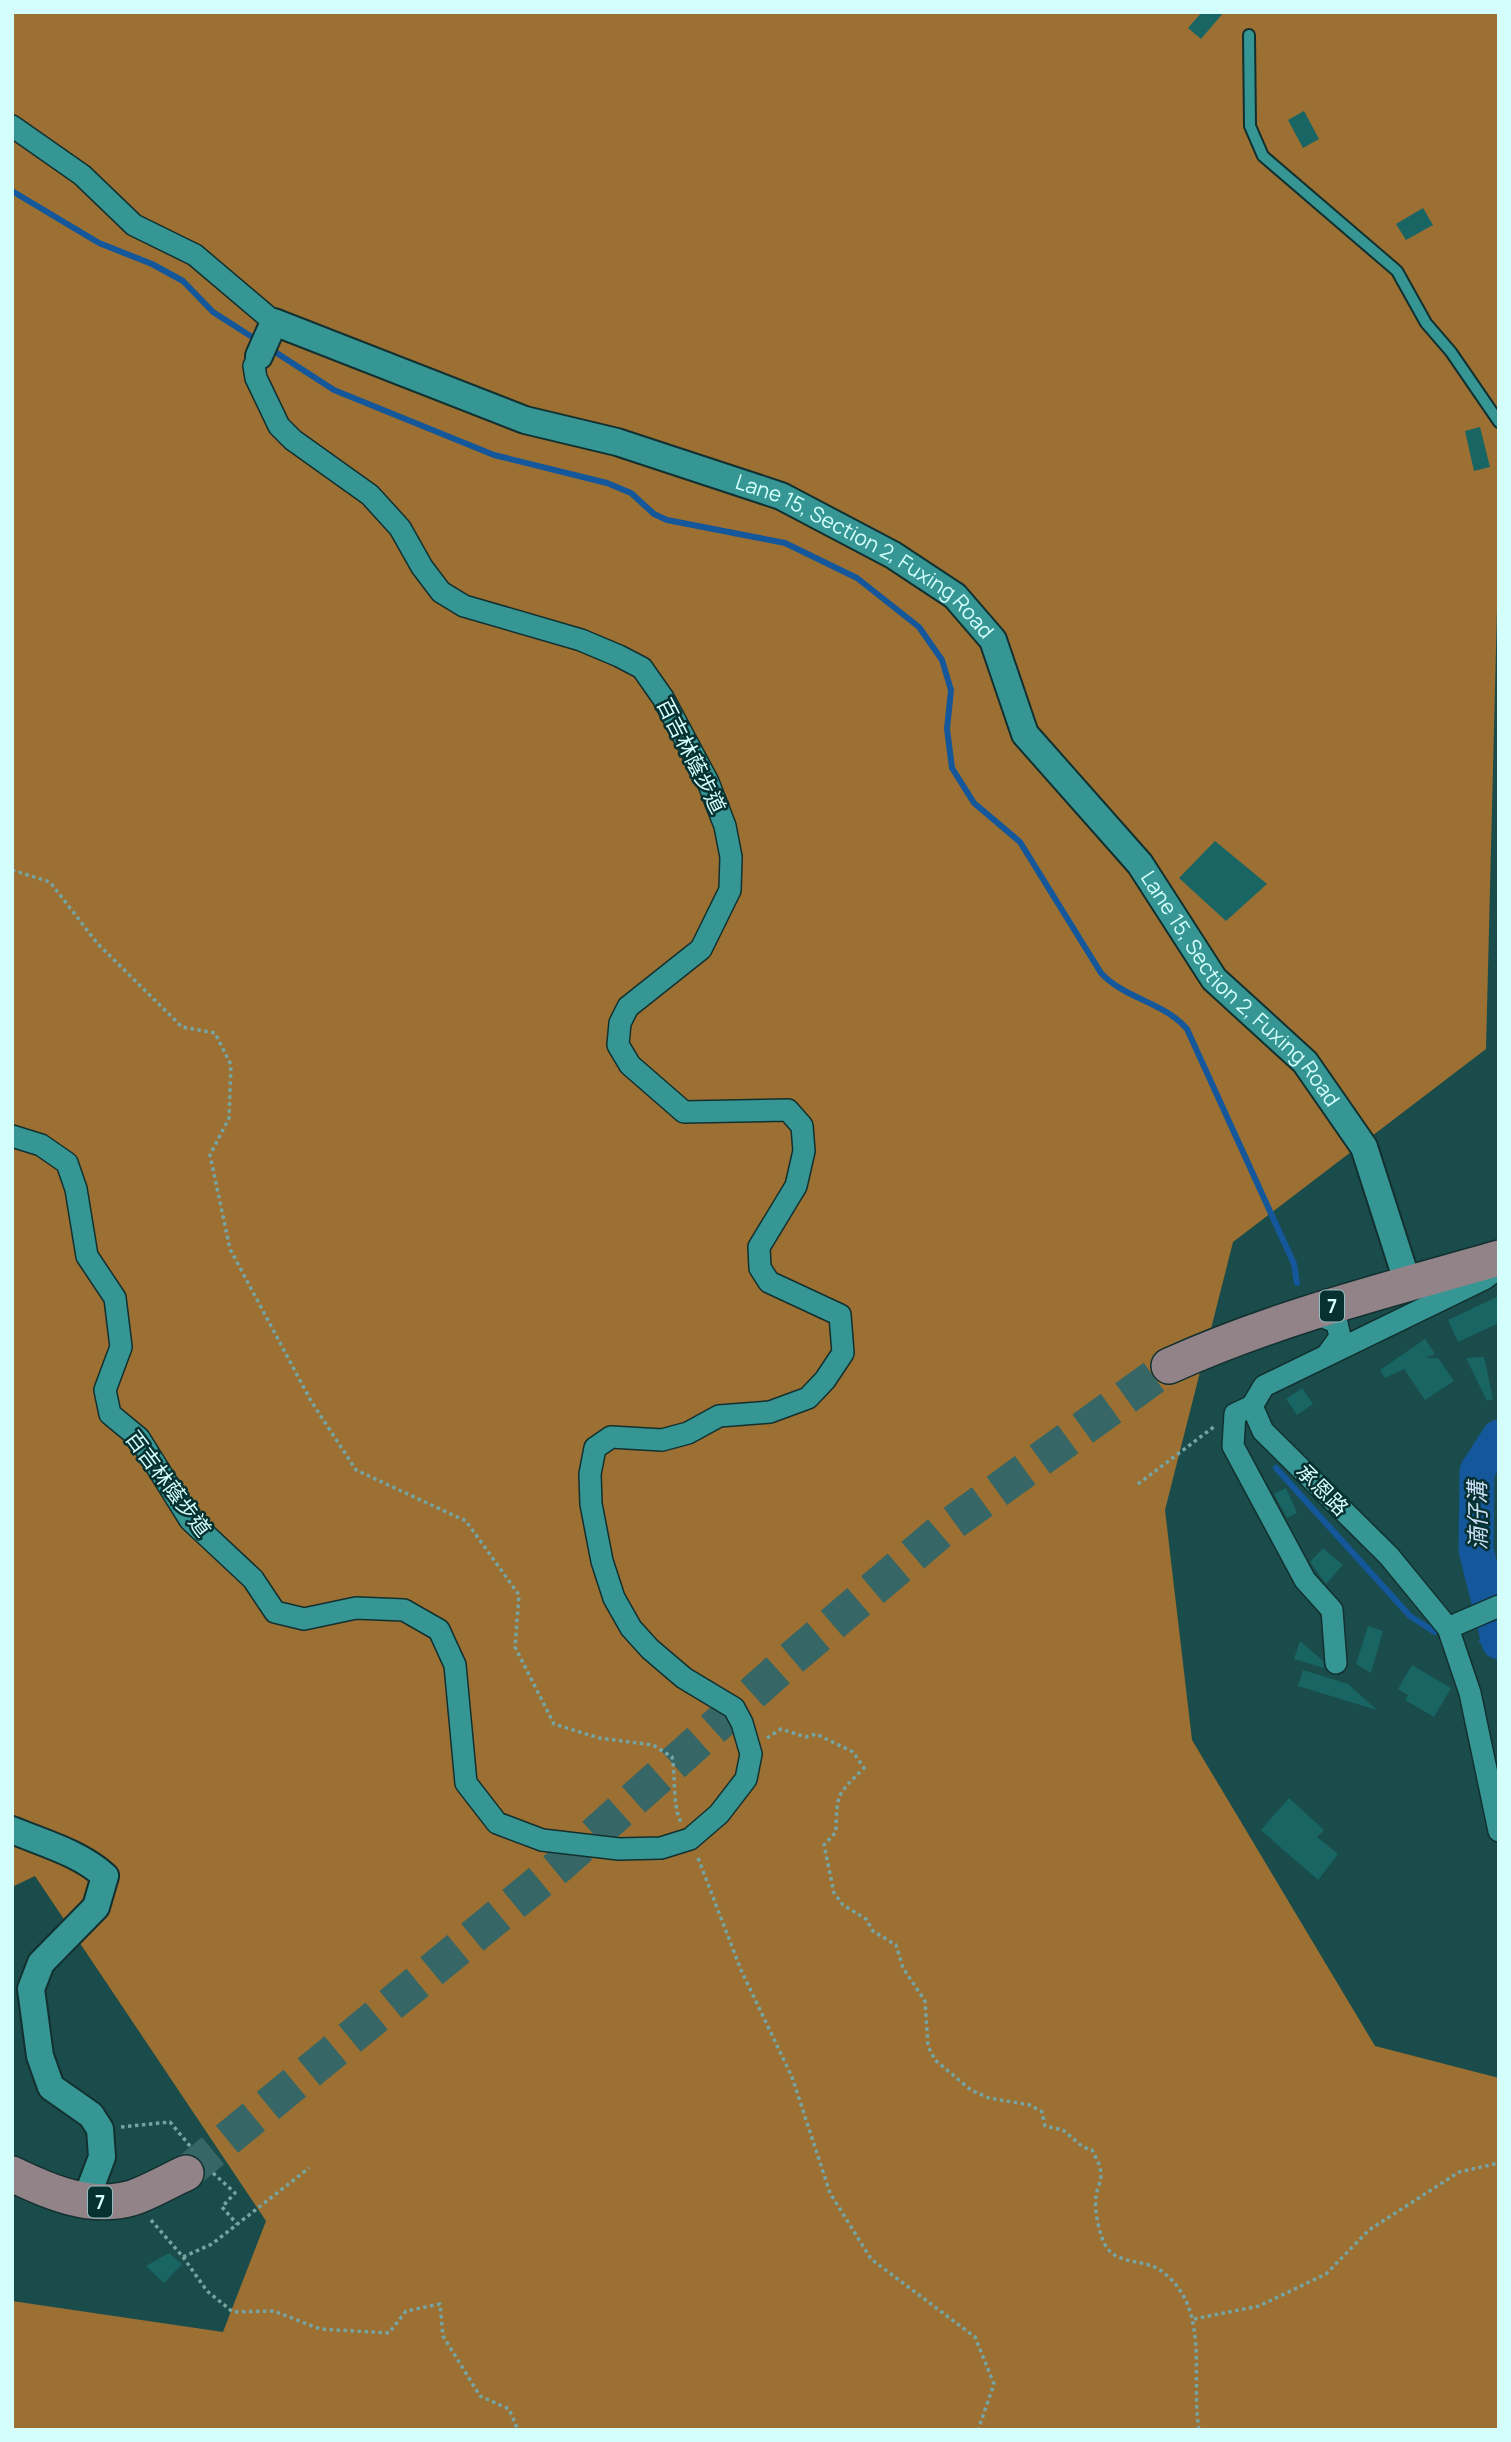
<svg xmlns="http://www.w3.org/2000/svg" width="1511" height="2442" font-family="Manrope,'Noto Sans TC',sans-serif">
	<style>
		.forest { fill: #9b7032 }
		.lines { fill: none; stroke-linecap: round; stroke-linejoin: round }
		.stream { stroke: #15579b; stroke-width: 6 }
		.river { stroke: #15579b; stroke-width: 35 }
		.building { fill: #186564 }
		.primary-tunnel { stroke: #366766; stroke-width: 35; stroke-dasharray: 35 18; stroke-linecap: butt }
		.service-casing { stroke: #12302f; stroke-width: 14 }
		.minor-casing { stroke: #12302f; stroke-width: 24 }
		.tertiary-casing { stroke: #12302f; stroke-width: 30 }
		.primary-casing { stroke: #12302f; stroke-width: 38 }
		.path { stroke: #75a4a2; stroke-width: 3.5; stroke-dasharray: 3.5 3.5; stroke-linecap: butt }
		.service { stroke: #359694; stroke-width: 10 }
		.minor { stroke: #359694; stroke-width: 21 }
		.tertiary { stroke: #359694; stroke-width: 26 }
		.primary { stroke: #918388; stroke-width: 35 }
		.labels { text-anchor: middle; stroke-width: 5; stroke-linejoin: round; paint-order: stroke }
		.shield { fill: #063130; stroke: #96c0bf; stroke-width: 2 }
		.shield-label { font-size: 19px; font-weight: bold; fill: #d3fefc }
		.street-label { font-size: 21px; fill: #d3fefc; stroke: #063130 }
		.water-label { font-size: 23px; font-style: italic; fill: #cbdef5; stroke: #063130 }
	</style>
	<rect width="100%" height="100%" fill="#1a4c4b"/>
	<path class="forest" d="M12,12H1499V528L1486,1049L1233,1242L1165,1510L1192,1740L1375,2046L1499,2078V2430H12V2301L223,2332L266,2221L35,1876L12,1887Z"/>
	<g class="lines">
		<g class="stream">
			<path d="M12,191L99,243L152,264L183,281L213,312L260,342"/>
			<path d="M269,348L334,390L494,455L607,483L631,493L654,514L667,520L785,543L857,578L919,627L942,660L951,690L947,729L952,768L974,803L1020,842L1101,973C1125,999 1164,1002 1187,1029L1294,1264L1297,1283"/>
			<path d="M1276,1468L1410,1616L1435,1632"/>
			<path d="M1482,1641L1497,1636"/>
		</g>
		<path class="river" d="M1499,1437L1477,1471L1476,1550L1499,1642"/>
	</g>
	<g class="building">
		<path d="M1202,12H1224L1201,39L1188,28Z"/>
		<path d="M1304,111L1319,139L1303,148L1288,120Z"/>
		<path d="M1423,208L1433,225L1406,240L1396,224Z"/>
		<path d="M1480,427L1490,467L1474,471L1465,431Z"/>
		<path d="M1215,841L1267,884L1226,921L1179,878Z"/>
		<path d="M1499,1296V1323L1458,1342L1448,1320Z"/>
		<path d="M1425,1339L1435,1354L1426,1358H1438L1454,1381L1425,1400L1404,1369L1385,1378L1380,1370Z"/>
		<path d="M1484,1357L1493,1399L1487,1401L1466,1358Z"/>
		<path d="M1302,1388L1313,1404L1297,1415L1286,1399Z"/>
		<path d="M1286,1488L1297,1513L1287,1518L1274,1494Z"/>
		<path d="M1323,1548L1343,1565L1326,1584L1310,1562Z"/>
		<path d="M1368,1626L1383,1631L1371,1673L1356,1664Z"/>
		<path d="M1300,1641L1323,1661L1324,1668L1294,1659Z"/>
		<path d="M1412,1665L1451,1688L1434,1717L1405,1700L1408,1695L1398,1689Z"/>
		<path d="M1303,1670L1348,1684L1377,1710L1298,1686Z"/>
		<path d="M1289,1798L1324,1830L1317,1837L1338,1854L1318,1880L1261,1830Z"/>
		<path d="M169,2253L182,2264L164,2283L146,2266Z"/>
	</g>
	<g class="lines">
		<path class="primary-tunnel" d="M186,2173L560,1865L784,1665L940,1532L1169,1366"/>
		<g class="service-casing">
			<path id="service" d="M1249,35L1250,126L1263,156L1397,271L1426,323L1451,352L1499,422"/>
		</g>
		<g class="minor-casing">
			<g id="minor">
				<path d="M12,126L82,175L134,225L195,255L274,322"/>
				<path d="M12,1136L41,1145L67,1163L76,1189L87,1256L115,1298L121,1347L105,1390L110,1414L139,1438L190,1520L253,1579L275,1612L304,1619L356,1608L404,1610L439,1630L455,1665L466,1783L497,1823L542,1840L619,1849L661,1848L690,1839L719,1814L746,1779L751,1754L742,1723L734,1708L684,1678L650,1649L631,1628L614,1598L602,1561L591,1504L590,1474L595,1448L611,1437L662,1440L688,1433L719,1416L770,1412L808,1398L825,1380L843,1353L840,1315L769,1282L760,1268L759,1247L796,1186L804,1151L802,1126L788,1110L684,1112L630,1065L618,1045L620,1023L628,1007L701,949L730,890L731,857L725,826L708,782L663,698L642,668L619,656L581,640L464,606L441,592L422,567L400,528L370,495L293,440L279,426L256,378L254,366L259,356"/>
				<path d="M1499,1268L1484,1279L1264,1386L1252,1406L1263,1431L1389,1556L1448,1628L1470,1693L1499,1831"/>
				<path d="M1309,1317H1324L1337,1323L1340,1337L1327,1355"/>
				<path d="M1252,1406L1235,1414L1233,1446L1305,1580L1332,1610L1336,1663"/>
				<path d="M1448,1628L1499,1606"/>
			</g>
		</g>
		<g class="tertiary-casing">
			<g id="tertiary">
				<path id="s1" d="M259,356L274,322L525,420L617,442L781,496L893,555L955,596L993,640L1025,734L1140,864L1214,979L1305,1062L1364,1147L1408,1284"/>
				<path d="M12,1830C43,1843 80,1853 105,1876L96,1907L41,1963L31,1989L40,2056L51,2087L91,2115L100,2129L102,2157L85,2202"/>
			</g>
		</g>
		<g class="primary-casing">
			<g id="primary">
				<path d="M1169,1366C1275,1318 1387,1290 1499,1258"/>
				<path d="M12,2174C49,2192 91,2210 132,2198C150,2192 168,2181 186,2173"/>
			</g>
		</g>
		<g class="path">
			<path d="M12,870L50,882L97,943L182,1027L215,1033L231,1065L229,1118L210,1155L230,1249L311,1401L356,1470L466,1521L519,1595L515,1647L554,1724L599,1738L653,1745L672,1757C676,1776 672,1806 681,1822"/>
			<path d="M1138,1484L1215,1426"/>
			<path d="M767,1738L781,1729L806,1737L816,1734L853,1752L864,1768C836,1796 837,1793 836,1832L824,1845L834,1893L843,1905L866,1919L873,1931L896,1945L903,1968L925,2001L928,2046L935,2060L971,2090L989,2098L1030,2105L1042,2112L1045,2126L1063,2130L1083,2147L1092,2150C1096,2158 1101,2166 1101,2175C1101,2182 1097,2189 1096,2196C1094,2209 1099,2236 1107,2248C1120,2265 1144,2259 1160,2270C1212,2306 1190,2377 1199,2430"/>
			<path d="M698,1858L741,1970L792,2077L830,2193L871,2259L975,2337L994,2384L978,2430"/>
			<path d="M121,2127L170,2122L190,2146"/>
			<path d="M213,2173L235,2193L222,2207L237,2224"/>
			<path d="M151,2220L183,2257L212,2244L309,2168"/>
			<path d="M183,2257L207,2291L233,2312L274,2311L320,2329L389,2333L406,2311L440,2304L443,2336L480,2396L509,2409L518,2430"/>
			<path d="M1194,2319L1259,2306L1326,2274L1369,2230L1459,2172L1499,2163"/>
		</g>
		<use href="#service" class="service"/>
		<use href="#minor" class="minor"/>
		<use href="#tertiary" class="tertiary"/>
		<use href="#primary" class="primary"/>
	</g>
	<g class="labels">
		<g class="shield">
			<rect x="1320" y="1290.5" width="24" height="31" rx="5"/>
			<rect x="88" y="2186.5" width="24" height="31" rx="5"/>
		</g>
		<g class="shield-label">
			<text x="1332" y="1313">7</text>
			<text x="100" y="2209">7</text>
		</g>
		<g class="street-label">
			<text dy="7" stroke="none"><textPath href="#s1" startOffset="677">Lane 15, Section 2, Fuxing Road</textPath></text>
			<text transform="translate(691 756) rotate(63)" y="7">百吉林蔭步道</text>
			<text dy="7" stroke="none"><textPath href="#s1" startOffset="1267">Lane 15, Section 2, Fuxing Road</textPath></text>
			<text transform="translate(168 1484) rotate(53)" y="7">百吉林蔭步道</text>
			<text transform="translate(1322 1490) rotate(45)" y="7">承恩路</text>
		</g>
		<g class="water-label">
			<text transform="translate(1478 1516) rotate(-91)" y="8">湳仔溝</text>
		</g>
	</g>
	<rect width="1511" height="2442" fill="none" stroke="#d3fefc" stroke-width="28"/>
</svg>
